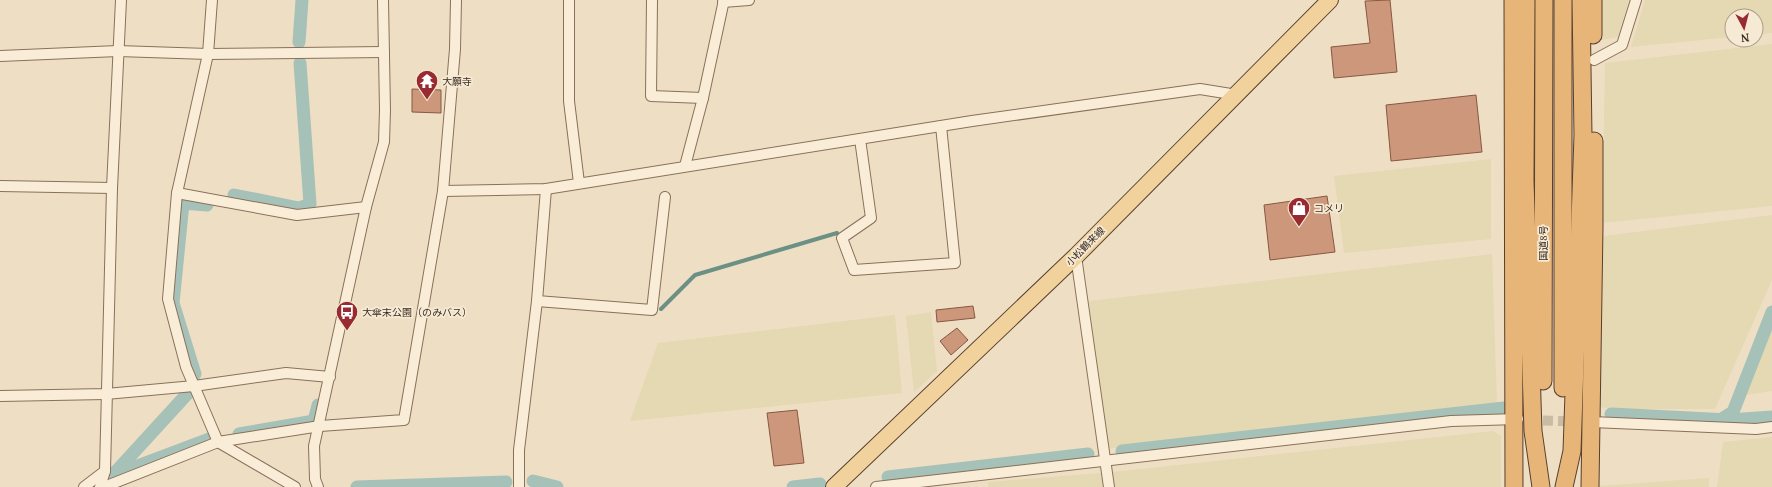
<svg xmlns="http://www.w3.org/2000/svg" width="1772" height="487" font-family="'PT Serif','Noto Sans JP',serif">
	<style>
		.farmland { fill: #e4d9b2 }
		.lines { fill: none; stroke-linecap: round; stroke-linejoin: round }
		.stream { stroke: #6d9085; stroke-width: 4 }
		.canal { stroke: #a6c1b8; stroke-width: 13 }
		.building { fill: #cc977a; stroke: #885840 }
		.minor-tunnel { stroke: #cabba3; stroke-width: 10; stroke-dasharray: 10 5; stroke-linecap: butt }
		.minor-casing { stroke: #89705b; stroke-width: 12 }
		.primary-casing { stroke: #573f2f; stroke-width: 18 }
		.trunk-casing { stroke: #573f2f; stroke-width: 19 }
		.minor { stroke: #f9edd8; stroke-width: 10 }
		.primary { stroke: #f1d19c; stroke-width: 16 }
		.trunk { stroke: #e7b578; stroke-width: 17 }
		.labels { text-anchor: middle; stroke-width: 3.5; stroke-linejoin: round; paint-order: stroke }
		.poi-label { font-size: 10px; fill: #392a1e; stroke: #f6ead4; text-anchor: start }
		.street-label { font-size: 10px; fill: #392a1e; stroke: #f6ead4 }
	</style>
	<rect width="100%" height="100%" fill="#eedfc4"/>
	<g class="farmland">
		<path d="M1601,0H1629L1618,37L1601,40Z"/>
		<path d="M1645,0H1772V33L1756,35V16H1732V37L1631,47Z"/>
		<path d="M1772,44V206L1602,223L1605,63Z"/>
		<path d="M1491,159V239L1344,253L1334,176Z"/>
		<path d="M1772,215V280L1715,409H1616L1597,407L1603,236Z"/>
		<path d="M1492,254L1497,403L1106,449L1089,301Z"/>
		<path d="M931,312L937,371L914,392L906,316Z"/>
		<path d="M895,315L902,393L630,421L658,343Z"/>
		<path d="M1772,317V391L1740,396Z"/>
		<path d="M1493,431L1501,436V487H1114L1113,472Z"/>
		<path d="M1772,437V487H1717L1723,442Z"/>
		<path d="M1101,473L1103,487H988V482Z"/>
		<path d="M1709,478V487H1598V486Z"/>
	</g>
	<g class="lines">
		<path class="stream" d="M661,309L695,275L837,233"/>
		<g class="canal">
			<path d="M299,42L302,0"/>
			<path d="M234,195L299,208L310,204L300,63"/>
			<path d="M195,374L173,303L183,203L207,205"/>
			<path d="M1611,414L1729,420L1772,417"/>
			<path d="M1720,420L1733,412L1772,312"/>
			<path d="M239,434L314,421L318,405"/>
			<path d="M1122,451L1504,408"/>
			<path d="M116,474L209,439"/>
			<path d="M112,476L188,393"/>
			<path d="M888,477L1088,454"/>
			<path d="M533,481L557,487"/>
			<path d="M357,487L506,482"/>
			<path d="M793,487L820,484"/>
		</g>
	</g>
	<g class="building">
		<path d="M1390,0L1397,72L1334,78L1331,47L1370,43L1365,1Z"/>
		<path d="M412,89L441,90V113L412,112Z"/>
		<path d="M1476,95L1482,152L1391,161L1386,105Z"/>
		<path d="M1327,196L1335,252L1270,260L1264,205Z"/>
		<path d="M973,306L975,318L937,322L936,310Z"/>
		<path d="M957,328L968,340L951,355L940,341Z"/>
		<path d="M797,410L804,463L774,466L767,413Z"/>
	</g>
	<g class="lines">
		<path class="minor-tunnel" d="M1528,420L1592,422"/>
		<g class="minor-casing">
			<g id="minor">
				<path d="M212,0L208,54L177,193L168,299L186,367L218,442L295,487"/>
				<path d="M569,0V101L579,183"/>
				<path d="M652,0L651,96L703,98"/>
				<path d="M723,2L749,0"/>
				<path d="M0,56L118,51L208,54L384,52"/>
				<path d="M1594,60L1622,45L1636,0"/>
				<path d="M860,139L871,218L842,238L854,270L955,263L941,126"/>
				<path d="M685,166L703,98L724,0"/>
				<path d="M0,186L112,188"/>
				<path d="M443,191L546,189L972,121L1200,89L1237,95"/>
				<path d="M177,193L297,215L366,207"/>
				<path d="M1076,256L1109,487"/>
				<path d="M537,301L652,310L665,197"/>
				<path d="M0,396L106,394L194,386L286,373L330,377"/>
				<path d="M1592,422L1756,429L1772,427"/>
				<path d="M84,487L105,471"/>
				<path d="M100,487L105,471L112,188L121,0"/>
				<path d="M104,487L218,442L320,426L404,420L443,191L455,49L456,0"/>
				<path d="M318,487L315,479L314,446L366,207L384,142L385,110L383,0"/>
				<path d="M519,487V450L537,301L546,189"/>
				<path d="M876,487L1451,421L1518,419"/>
			</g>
		</g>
		<g class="primary-casing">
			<path id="primary" d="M834,487L1076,256L1330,0"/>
		</g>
		<g class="trunk-casing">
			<g id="trunk">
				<path d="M1513,0L1514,487"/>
				<path d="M1526,0L1525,180L1533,431L1541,487"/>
				<path d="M1593,0V35"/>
				<path d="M1543,381L1544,0"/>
				<path d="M1563,388V0"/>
				<path d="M1564,487L1572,451L1583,135L1581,0"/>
				<path d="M1590,487L1594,227V141"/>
			</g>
		</g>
		<use href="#minor" class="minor"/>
		<use href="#primary" class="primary"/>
		<use href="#trunk" class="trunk"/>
	</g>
	<defs>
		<g id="temple-pin" transform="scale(1.15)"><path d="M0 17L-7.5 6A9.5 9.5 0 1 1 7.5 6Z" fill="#982b32" stroke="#f6ead4"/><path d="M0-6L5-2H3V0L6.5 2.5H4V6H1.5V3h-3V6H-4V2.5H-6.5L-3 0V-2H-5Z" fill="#fff"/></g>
		<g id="shop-pin" transform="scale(1.15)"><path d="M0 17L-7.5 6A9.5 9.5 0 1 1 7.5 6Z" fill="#982b32" stroke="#f6ead4"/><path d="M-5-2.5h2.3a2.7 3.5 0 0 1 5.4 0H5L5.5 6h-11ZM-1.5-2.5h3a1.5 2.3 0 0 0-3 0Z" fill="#fff"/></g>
		<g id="bus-pin" transform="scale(1.15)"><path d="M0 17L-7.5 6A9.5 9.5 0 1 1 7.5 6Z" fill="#982b32" stroke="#f6ead4"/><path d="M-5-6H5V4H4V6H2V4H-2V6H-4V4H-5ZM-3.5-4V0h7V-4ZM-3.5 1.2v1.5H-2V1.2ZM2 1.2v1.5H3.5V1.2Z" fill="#fff"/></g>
	</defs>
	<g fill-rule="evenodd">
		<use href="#temple-pin" x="427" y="81"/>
		<use href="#shop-pin" x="1299" y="208"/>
		<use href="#bus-pin" x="347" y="312"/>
	</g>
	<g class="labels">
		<g class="poi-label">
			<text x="442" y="85">大願寺</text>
			<text x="1314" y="212">コメリ</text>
			<text x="362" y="316">大傘末公園（のみバス）</text>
		</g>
		<g class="street-label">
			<text transform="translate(1543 243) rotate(-90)" y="4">国道8号</text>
			<text transform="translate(1085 246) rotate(-45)" y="4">小松鶴来線</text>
		</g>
	</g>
	<g transform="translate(1744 28) rotate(173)"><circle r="19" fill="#f6ead4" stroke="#aa9d8b"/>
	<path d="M0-3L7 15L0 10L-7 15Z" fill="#982b32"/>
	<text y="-6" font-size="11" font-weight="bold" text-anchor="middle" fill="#392a1e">N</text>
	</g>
</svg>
